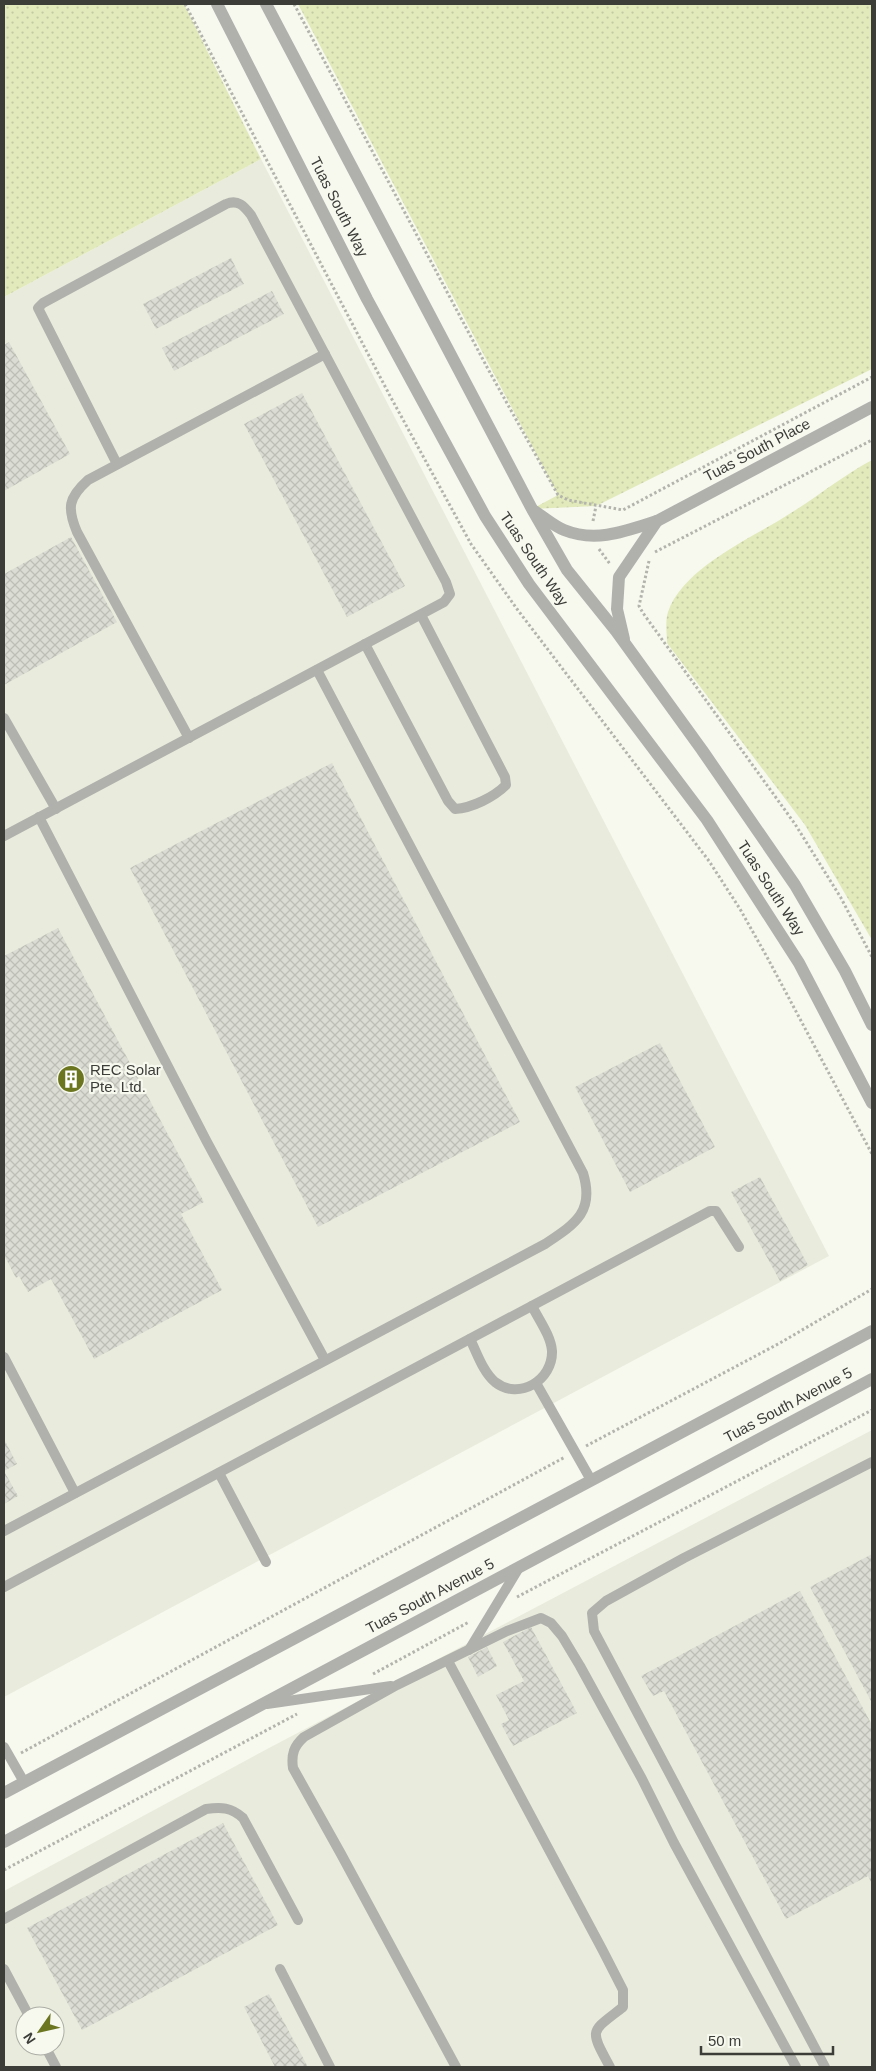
<svg xmlns="http://www.w3.org/2000/svg" width="876" height="2071" font-family="Helvetica,sans-serif">
	<style>
		.built { fill: #e9ecdc; fill-rule: evenodd }
		.grass { fill: url(#grass-dots) }
		.building { fill: url(#building-cross-hatch) }
		.lines { fill: none; stroke-linecap: round; stroke-linejoin: round }
		.path { stroke: #b3b4ac; stroke-width: 3; stroke-dasharray: 2.5 2.5; stroke-linecap: butt }
		.service { stroke: #b0b1ad; stroke-width: 10 }
		.minor { stroke: #b0b1ad; stroke-width: 12 }
		.tertiary { stroke: #b0b1ad; stroke-width: 12 }
		.labels { text-anchor: middle; stroke-width: 4.5; stroke-linejoin: round; paint-order: stroke }
		.street-label { font-size: 15px; fill: #3c3d39; stroke: #f7f9ef }
		.poi-label { font-size: 15px; fill: #3c3d39; stroke: #f7f9ef; text-anchor: start }
	</style>
	<defs>
		<pattern id="grass-dots" width="8" height="8" patternUnits="userSpaceOnUse" patternTransform="scale(1.25)"><rect width="8" height="8" fill="#e2eabc"/><path d="M2 2h.1M6 6h.1" fill="none" stroke="#c3caa2" stroke-width="1.8" stroke-linecap="round"/></pattern>
		<pattern id="building-cross-hatch" width="8" height="8" patternUnits="userSpaceOnUse" patternTransform="scale(1.25)"><rect width="8" height="8" fill="#dbddd4"/><path d="M0 0l8 8M0 8l8-8" fill="none" stroke="#bdbfb7"/></pattern>
	</defs>
	<rect width="100%" height="100%" fill="#f7f9ef"/>
	<g class="built">
		<path d="M261,159L829,1256L4,1697V297Z"/>
		<path d="M872,1430V2067H4V1891L269,1748ZM25,2016H55V2046H25Z"/>
	</g>
	<g class="grass">
		<path d="M4,4H184L261,159L4,297Z"/>
		<path d="M298,4H872V369L596,506L532,509L558,495Z"/>
		<path d="M872,460V940L805,825L667,643C667,634 665,621 668,612C683,568 750,539 786,516C816,498 842,476 872,460Z"/>
	</g>
	<g class="building">
		<path d="M231,258L244,284L156,329L143,304Z"/>
		<path d="M272,291L284,314L174,371L162,348Z"/>
		<path d="M9,342L70,454L4,491V345Z"/>
		<path d="M302,393L405,586L347,617L244,424Z"/>
		<path d="M71,537L117,622L4,685V574Z"/>
		<path d="M332,763L520,1122L318,1227L130,868Z"/>
		<path d="M58,928L204,1202L181,1214L222,1290L94,1359L51,1279L28,1292L19,1276L16,1278L4,1255V956Z"/>
		<path d="M660,1043L715,1147L630,1192L575,1087Z"/>
		<path d="M760,1177L808,1265L780,1281L731,1192Z"/>
		<path d="M4,1439L17,1464L4,1471L18,1496L4,1504Z"/>
		<path d="M872,1554V1703L810,1587Z"/>
		<path d="M800,1591L872,1725V1884L868,1876L786,1919L664,1691L653,1696L641,1676Z"/>
		<path d="M531,1627L577,1713L513,1746L501,1724L509,1720L496,1695L524,1681L503,1642Z"/>
		<path d="M487,1647L497,1666L478,1677L468,1657Z"/>
		<path d="M223,1823L278,1925L82,2030L27,1928Z"/>
		<path d="M269,1994L308,2067H275L244,2007Z"/>
	</g>
	<g class="lines">
		<g class="path">
			<path d="M185,4L389,394L471,544L517,609L709,861L740,909L767,957L872,1154"/>
			<path d="M294,4L488,369L558,495L568,500L623,510L872,377"/>
			<path d="M593,521L596,506"/>
			<path d="M599,549L610,564"/>
			<path d="M655,552L872,440"/>
			<path d="M649,561L639,606L643,613L795,824L841,898L872,957"/>
			<path d="M586,1446L780,1343L872,1289"/>
			<path d="M517,1597L872,1410"/>
			<path d="M373,1674L469,1622"/>
			<path d="M21,1753L565,1457"/>
			<path d="M4,1870L297,1714"/>
		</g>
		<g class="service">
			<path d="M365,644L448,801L455,809C472,808 494,797 506,785L505,777L421,615"/>
			<path d="M4,718L56,809"/>
			<path d="M189,738L77,532C67,508 68,498 88,480L325,354"/>
			<path d="M39,817L207,1142L325,1360"/>
			<path d="M4,836L444,602L450,594L446,582L251,215C244,206 238,199 226,204L43,303L38,308L117,464"/>
			<path d="M470,1339C477,1353 483,1372 495,1382C519,1401 553,1380 552,1351C551,1336 539,1320 532,1306"/>
			<path d="M4,1357L75,1493"/>
			<path d="M536,1383L591,1480"/>
			<path d="M219,1473L266,1562"/>
			<path d="M4,1531L545,1244C575,1224 595,1212 583,1173L317,670"/>
			<path d="M4,1587L710,1211H716L739,1247"/>
			<path d="M469,1650L520,1566"/>
			<path d="M448,1661L602,1949L623,1990V2007C590,2033 589,2028 610,2067"/>
			<path d="M267,1704L391,1686"/>
			<path d="M4,1747L24,1782"/>
			<path d="M4,1919L206,1809C221,1807 231,1807 243,1818L298,1920"/>
			<path d="M4,1969L29,2016"/>
			<path d="M280,1969L330,2067"/>
			<path d="M45,2046L56,2067"/>
			<path d="M456,2067L341,1854L293,1768C291,1754 294,1746 304,1737L397,1685L507,1631L541,1618L551,1623L562,1636L580,1666L642,1779L674,1843L796,2067"/>
			<path d="M825,2067L594,1631L592,1613L606,1601L684,1558L872,1462"/>
		</g>
		<g class="minor">
			<path d="M217,4L367,299L485,516L529,584L707,820L799,963L872,1103"/>
			<path d="M266,4L532,509L567,570L616,631L702,750L795,885L845,971L872,1025"/>
			<path d="M534,511C544,517 554,526 564,530C596,543 626,531 657,521L872,407"/>
			<path d="M624,639L617,609L619,577L657,521"/>
		</g>
		<g class="tertiary">
			<path d="M4,1793L872,1331"/>
			<path d="M4,1842L872,1379"/>
		</g>
	</g>
	<defs>
		<g id="building-disc" transform="scale(1.4375)"><circle r="9.5" fill="#6c7621" stroke="#f7f9ef"/><path d="M-4-6H4V6H1V3H-1V6H-4ZM-2.5-4.3h1.7v1.8h-1.7ZM.8-4.3h1.7v1.8H.8ZM-2.5-1h1.7V.8h-1.7ZM.8-1h1.7V.8H.8Z" fill="#fff"/></g>
	</defs>
	<g fill-rule="evenodd">
		<use href="#building-disc" x="71" y="1079"/>
	</g>
	<g class="labels">
		<g class="street-label">
			<text transform="translate(339 207) rotate(63)" y="5">Tuas South Way</text>
			<text transform="translate(757 450) rotate(-28)" y="5">Tuas South Place</text>
			<text transform="translate(534 559) rotate(56)" y="5">Tuas South Way</text>
			<text transform="translate(771 888) rotate(57)" y="5">Tuas South Way</text>
			<text transform="translate(788 1405) rotate(-28)" y="5">Tuas South Avenue 5</text>
			<text transform="translate(430 1596) rotate(-28)" y="5">Tuas South Avenue 5</text>
		</g>
		<g class="poi-label">
			<text x="90" y="1075">REC Solar<tspan x="90" dy="17">Pte. Ltd.</tspan></text>
		</g>
	</g>
	<rect width="876" height="2071" fill="none" stroke="#3c3d39" stroke-width="10"/>
	<g transform="translate(40 2031) rotate(236)"><circle r="24" fill="#f7f9ef" stroke="#acaea6"/>
	<path d="M0-4L9 19L0 12L-9 19Z" fill="#6c7621"/>
	<text y="-8" font-size="14" font-weight="bold" text-anchor="middle" fill="#3c3d39">N</text>
	</g>
	<path d="M701 2046v8h132v-8" fill="none" stroke="#3c3d39" stroke-width="2.5"/>
	<text x="708" y="2046" font-size="15" fill="#3c3d39" stroke="#f7f9ef" stroke-width="4" paint-order="stroke">50 m</text>
</svg>
